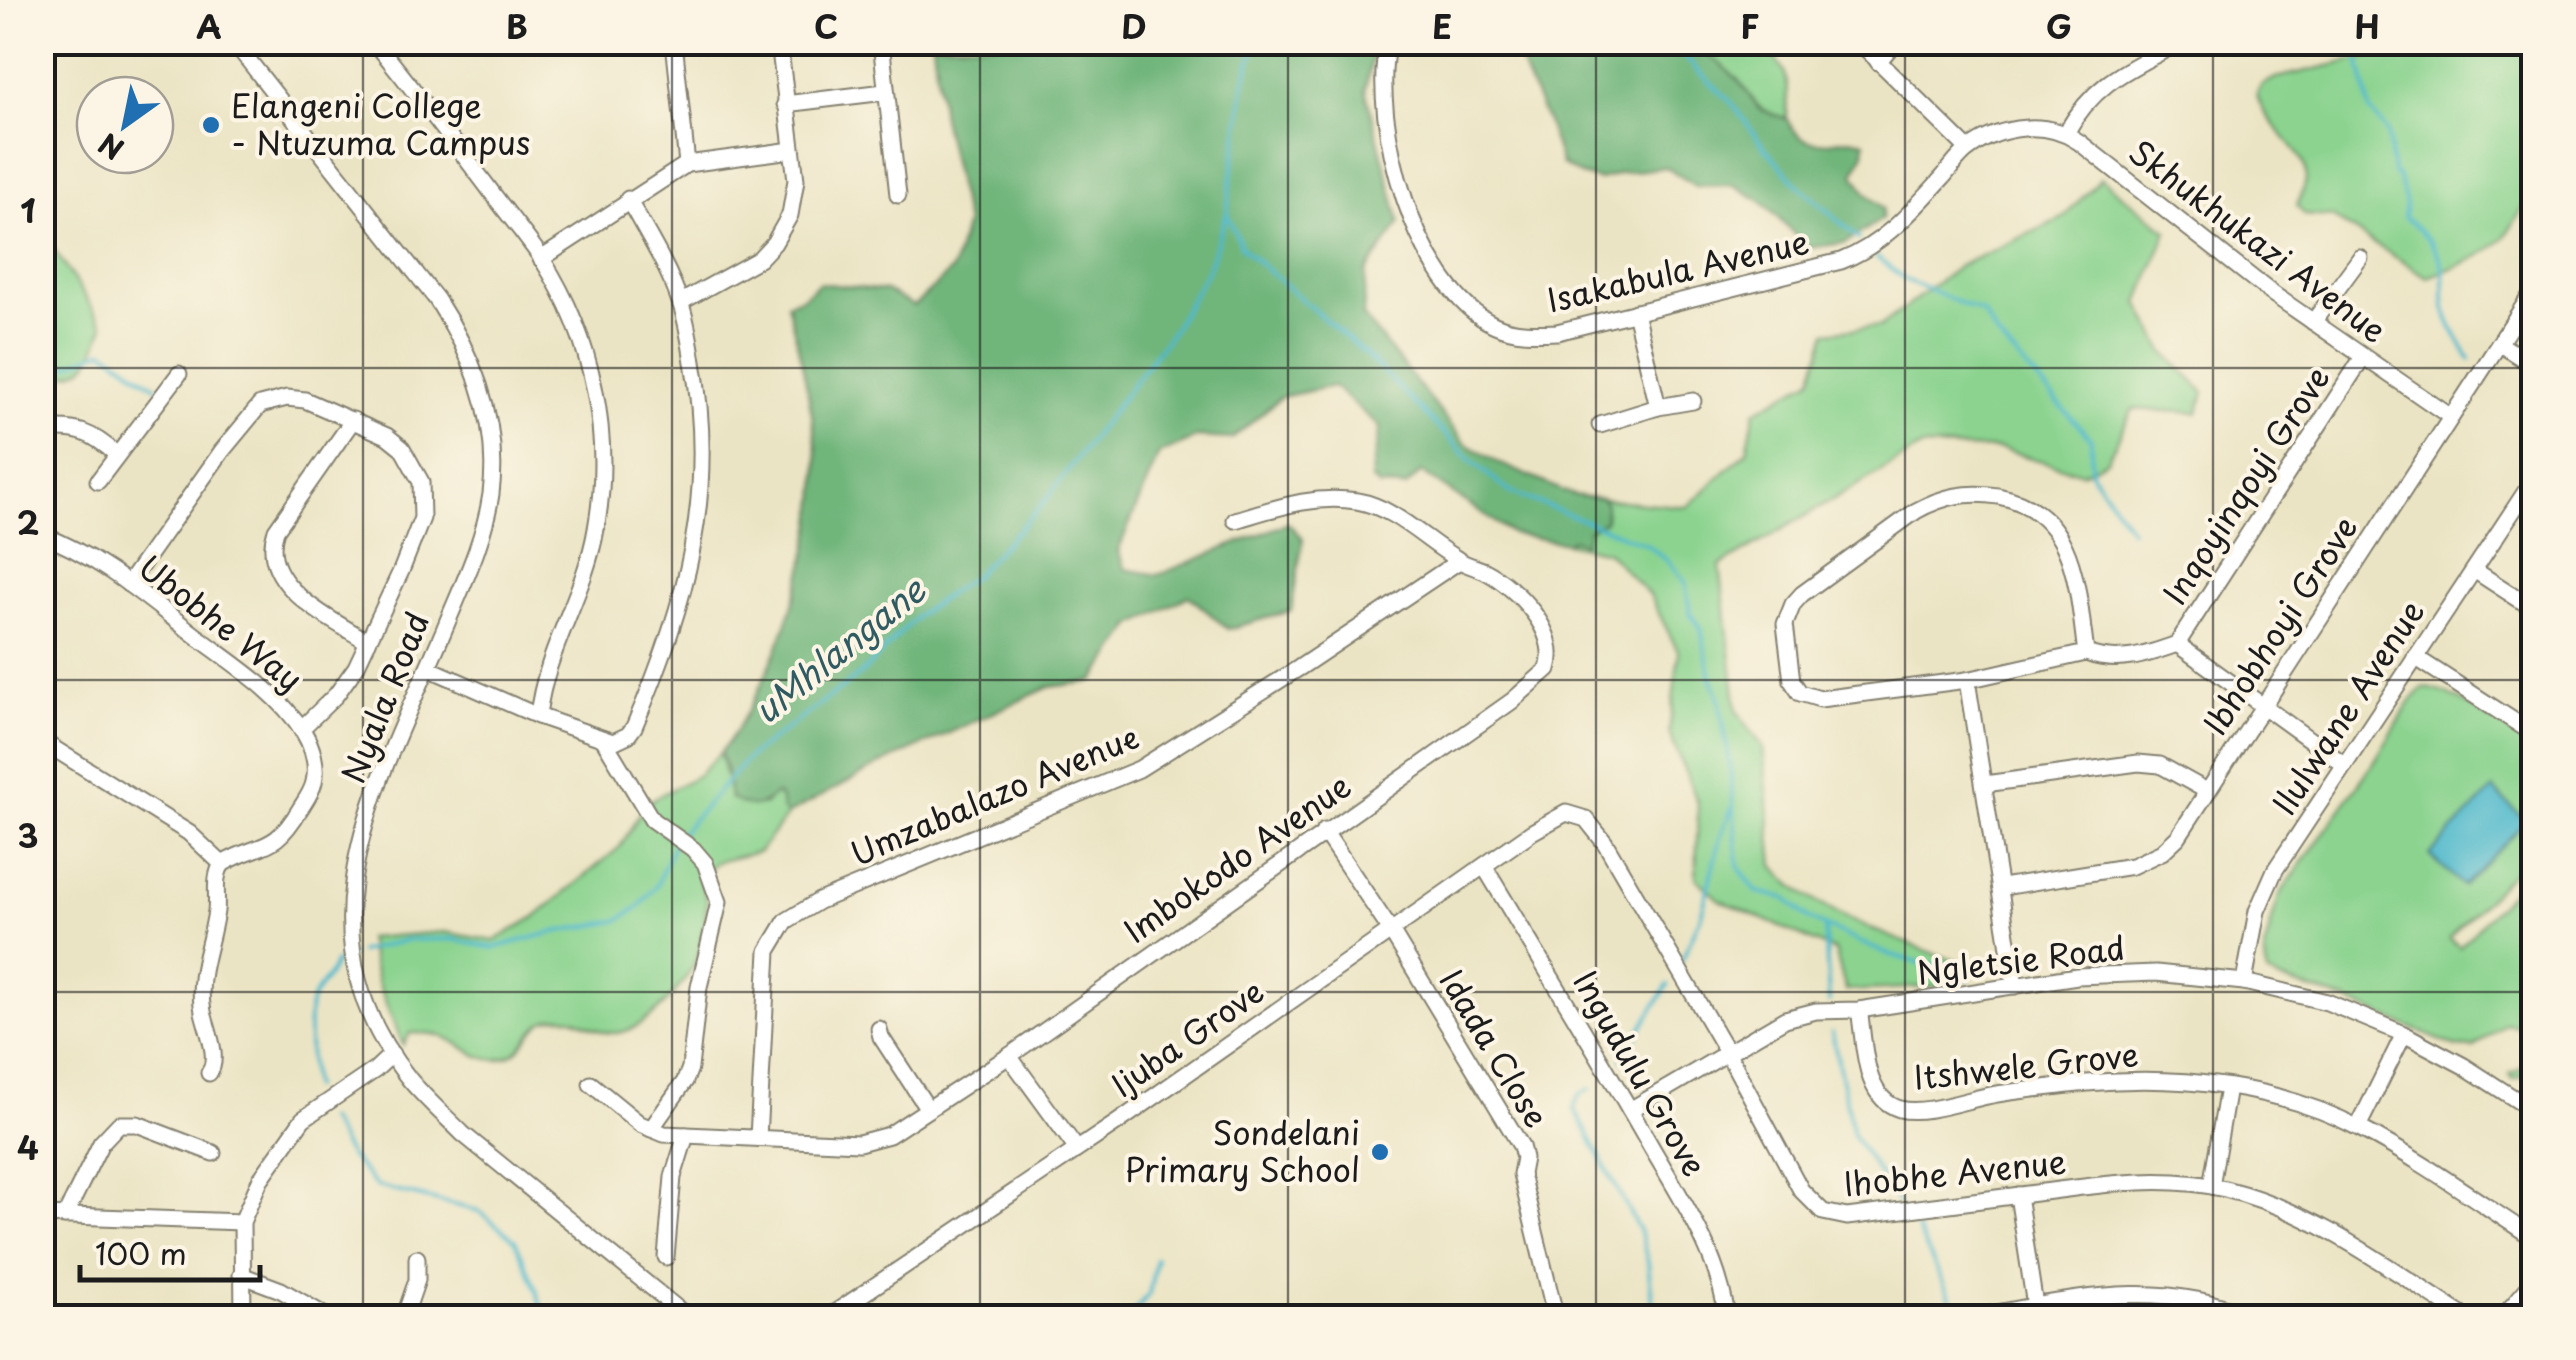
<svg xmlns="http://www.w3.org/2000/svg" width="2576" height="1360" font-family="'Playpen Sans',sans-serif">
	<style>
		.green { fill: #8bd38f; stroke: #547856; stroke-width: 2.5 }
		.forest { fill: #70b57a; stroke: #46684b; stroke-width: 2.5 }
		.water { fill: #4fb9cc; stroke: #366a74; stroke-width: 2.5 }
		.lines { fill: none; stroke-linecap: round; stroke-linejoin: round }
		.stream { stroke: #4fb9cc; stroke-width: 4 }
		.minor-casing { stroke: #848070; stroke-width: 19 }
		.minor { stroke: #fff; stroke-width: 15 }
		.grid { fill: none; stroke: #1c1c1c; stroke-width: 2.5; stroke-opacity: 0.55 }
		.poi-dot { fill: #1f6fb2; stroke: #fcf5e5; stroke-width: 4 }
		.labels { text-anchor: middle; stroke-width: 8; stroke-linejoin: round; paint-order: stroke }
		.poi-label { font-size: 32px; fill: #1c1c1c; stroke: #fcf5e5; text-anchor: start }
		.street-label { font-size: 32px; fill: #1c1c1c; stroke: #fcf5e5 }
		.water-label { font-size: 35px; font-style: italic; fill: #305b62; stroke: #fcf5e5 }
		.neatline { fill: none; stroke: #1c1c1c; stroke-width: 4 }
		.grid-label { font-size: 32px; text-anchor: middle; font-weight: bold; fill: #1c1c1c }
	</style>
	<rect width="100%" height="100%" fill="#fcf5e5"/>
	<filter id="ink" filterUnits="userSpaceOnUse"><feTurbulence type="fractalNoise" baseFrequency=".01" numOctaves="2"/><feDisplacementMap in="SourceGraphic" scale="20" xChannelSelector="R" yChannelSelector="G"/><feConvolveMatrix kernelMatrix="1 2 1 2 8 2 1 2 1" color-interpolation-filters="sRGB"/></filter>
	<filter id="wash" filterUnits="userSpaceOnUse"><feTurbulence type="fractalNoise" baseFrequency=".0048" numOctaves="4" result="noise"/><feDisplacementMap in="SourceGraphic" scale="40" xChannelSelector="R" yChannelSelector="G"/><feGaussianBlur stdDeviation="2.25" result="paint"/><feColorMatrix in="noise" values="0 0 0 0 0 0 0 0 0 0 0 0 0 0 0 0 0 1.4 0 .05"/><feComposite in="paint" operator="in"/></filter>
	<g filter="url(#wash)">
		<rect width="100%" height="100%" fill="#ebe4c4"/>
		<g class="green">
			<path d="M1690,43H1761C1792,75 1788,76 1787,119C1752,109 1758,103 1737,79C1723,64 1706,54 1690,43Z"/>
			<path d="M2401,43H2533V196C2522,204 2516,223 2506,235C2489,256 2451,269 2427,277L2332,217L2305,215L2297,206C2300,197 2307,185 2306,175C2306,148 2263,126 2257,94L2262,85L2276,78L2390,52Z"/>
			<path d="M2101,178L2167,231L2139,303L2164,352L2204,392L2198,413L2133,409L2107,460L2082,473L2001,449L1922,447L1720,566L1737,711L1763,747L1774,866C1808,914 1923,948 1979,970L1945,986L1846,991L1835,951L1718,899L1696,878L1698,803L1669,733L1679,653L1650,596L1607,552L1566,543L1588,530L1606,505L1602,499L1687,507L1747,451L1755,411L1812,379L1827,332L1881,326L1959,266L2063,218Z"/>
			<path d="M42,231L104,326C88,369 90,372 43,378Z"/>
			<path d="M2423,688C2448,689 2471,707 2492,721L2495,717L2533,741V862H2523L2449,938L2460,947L2533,868V1073L2513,1079L2510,1074L2526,1065L2533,1054C2532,1036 2523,1025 2505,1023L2474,1048L2456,1047L2348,1001L2277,979L2267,974L2264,950L2279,896L2374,762L2410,702Z"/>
			<path d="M720,753L731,798L764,805L775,794L780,796L783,811L788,814L759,852L716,862L700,876C699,887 707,893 707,905C704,921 703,943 697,958C686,985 645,1032 615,1033C595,1034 583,1017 564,1017C528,1015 532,1050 504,1058C482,1065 467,1047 448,1039C436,1033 423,1033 410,1033L403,1045L377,982L367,938L444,932L494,941L537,916L620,847L646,803L698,775Z"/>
		</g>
		<g class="forest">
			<path d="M933,43H1376L1365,89L1400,223L1366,272L1363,316L1465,443L1501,464L1573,495L1602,499L1606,505L1605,521L1588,530L1585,543L1572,539L1566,543L1513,534L1421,472L1406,487L1378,486L1371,479L1380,427L1333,386L1281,397L1232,439L1198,437L1159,454L1118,551L1125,569L1158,575L1288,523L1303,539L1291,611L1228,629L1189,596L1132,626L1094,681L1049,687L881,764L788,814L783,811L780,797L776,794C759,809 750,810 730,798L726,769L720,753C773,688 824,537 817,453C812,402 800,353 787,303L803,297L819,283L886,291L914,306L952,270L966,223L942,118Z"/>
			<path d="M1516,43H1690L1721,64L1738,80L1759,109L1787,119C1808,161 1835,132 1865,141L1864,153L1854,174L1866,193L1883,208L1882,219L1845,243L1808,248L1761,201L1733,185L1695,186L1667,167L1620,173L1600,180L1580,175L1561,164L1547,122L1518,58Z"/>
		</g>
		<path class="water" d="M2493,789L2526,821L2463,886L2430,855Z"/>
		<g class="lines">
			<g class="stream">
				<path d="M1660,42L1681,54L1732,103L1761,143L1799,186L1859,239"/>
				<path d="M2352,42L2359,58L2370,111L2387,131L2393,173L2399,178L2406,204L2404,217C2424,232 2440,248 2444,275C2445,286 2443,297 2445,308C2450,326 2460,342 2470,359"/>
				<path d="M1228,216L1242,248L1365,354L1475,464L1510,492L1648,545L1669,562L1685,582L1690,613L1701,628L1710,674L1719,699L1730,764L1738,866L1757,892L1785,898L1809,919L1884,953L1940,968L1969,980"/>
				<path d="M1876,257L1906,280L1983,313L1996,335L2091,439V472L2131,530"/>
				<path d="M42,368L69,365L104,350L156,387"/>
				<path d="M681,833L750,756L861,674L917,616L974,576L1042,505L1171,333L1208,269L1227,213L1245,79L1257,42"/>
				<path d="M1825,927L1829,1002"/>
				<path d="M360,952L406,940L452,939L493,948L555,932L617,921L639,907L657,885L675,840"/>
				<path d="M1681,962L1701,916L1720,838L1731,810"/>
				<path d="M1832,1032L1853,1135L1899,1204"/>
				<path d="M1622,1059L1668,985"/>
				<path d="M313,1087C310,1072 307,1019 310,1005C314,988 330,979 335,963L351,955"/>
				<path d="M1590,1089L1579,1095L1574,1108L1639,1230L1648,1262L1654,1318"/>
				<path d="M328,1120L349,1155L376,1186L479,1211L515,1240L537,1291L544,1318"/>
				<path d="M1917,1229L1951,1299"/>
				<path d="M1129,1318L1149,1294L1156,1259"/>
			</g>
		</g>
	</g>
	<g filter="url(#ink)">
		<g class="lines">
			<g class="minor-casing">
				<g id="minor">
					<path d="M234,42L437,300C474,357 500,424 491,494C484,542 462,586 444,630C380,780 289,930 410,1080C426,1099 445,1116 463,1134L689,1318"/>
					<path d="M375,42C413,89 451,138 487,186C505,211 525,234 542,259C593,339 613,436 596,529C585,594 545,651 538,716"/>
					<path d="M674,42L687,164"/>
					<path d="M881,42L898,195"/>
					<path d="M1388,42C1369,120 1416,290 1495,325C1515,334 1536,333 1557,332L1841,261C1883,245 1913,210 1943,177C1951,168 1959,155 1970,148C2002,125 2047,120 2079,142L2270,292L2451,417"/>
					<path d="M1859,42L1968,149"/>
					<path d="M1878,62L1895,42"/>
					<path d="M785,104L885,92"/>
					<path d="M2066,133C2095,81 2130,69 2180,42"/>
					<path d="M541,259L687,164L792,150"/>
					<path d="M681,302L759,259L774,243L790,215L796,180L779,42"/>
					<path d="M1635,312L1658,407"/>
					<path d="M2313,322L2360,258"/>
					<path d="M2500,344L2534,366"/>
					<path d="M353,420L276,530C257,585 330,618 368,642"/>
					<path d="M1600,425L1658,407L1693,401"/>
					<path d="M42,430C76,426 92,432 117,455"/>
					<path d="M98,481L179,374"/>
					<path d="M42,535C99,556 148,599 195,635C233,664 277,691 303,731C312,746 318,765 314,782C312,792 305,801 300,809C273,855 261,841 222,864"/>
					<path d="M2474,570L2534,609"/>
					<path d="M128,584L222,451L260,405L287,398L305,400L387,436L402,448L421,482L422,518L401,571L356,667L336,695L301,729"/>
					<path d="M2177,644L2363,357"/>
					<path d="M2086,653C2077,589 2077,511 1998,496C1968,491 1943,496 1916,511L1802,594L1793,604L1785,624L1792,681L1800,693L1820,699L1967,680L2086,653C2118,665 2146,655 2177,644L2345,765"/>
					<path d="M2415,657L2534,734"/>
					<path d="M428,668L538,716L613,742L628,735L634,727C686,606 717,495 693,362C690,342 687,320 680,302C668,266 646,232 628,199"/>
					<path d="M1967,680L2015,986"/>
					<path d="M42,741L189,833L222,864"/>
					<path d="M605,742L652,820L693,849L705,863L719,902L699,987L690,1068L685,1081L651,1129"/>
					<path d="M1985,784L2138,763L2160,765L2207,791"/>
					<path d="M1324,831L1391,931L1521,1146L1524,1158L1521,1174L1556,1318"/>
					<path d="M1484,866C1539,958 1596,1050 1649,1143C1681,1199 1719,1253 1727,1318"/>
					<path d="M2002,887L2132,866L2162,852L2178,837L2534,290"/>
					<path d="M2244,982L2257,911L2275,870L2534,479"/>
					<path d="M1859,1010C1865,1041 1862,1098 1900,1109C1925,1116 1970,1098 1997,1094C2027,1090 2057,1086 2087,1083C2177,1074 2280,1086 2361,1129C2421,1160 2477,1201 2534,1238"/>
					<path d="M879,1029L881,1037L928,1109"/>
					<path d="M1009,1056L1076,1148"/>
					<path d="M209,1073C220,1058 207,1030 203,1012C196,975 211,947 216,911C218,895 213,878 222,864"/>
					<path d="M591,1084L640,1124L664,1134L859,1143L889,1135L1009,1056L1512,701L1548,669C1560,631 1516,587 1485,571C1476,567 1465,565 1457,559C1425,540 1394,507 1357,501C1314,494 1276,508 1235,520"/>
					<path d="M1630,1110L1785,1019L1816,1011L1859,1010L2077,976L2156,973L2244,982L2327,1002L2404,1034L2464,1066L2534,1111"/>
					<path d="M2358,1127L2404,1034"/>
					<path d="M758,1138L768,951L786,921L819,901L1139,769L1299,668L1459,561"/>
					<path d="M2211,1186L2228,1088"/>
					<path d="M2018,1195L2035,1306"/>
					<path d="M42,1215L242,1222"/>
					<path d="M65,1216L101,1143L119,1124H137L213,1153"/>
					<path d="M666,1257L673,1177L686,1135"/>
					<path d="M241,1275L281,1290L329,1318"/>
					<path d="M42,1312L50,1318"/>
					<path d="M243,1318L242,1222L260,1180L303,1119L375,1070L392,1054"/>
					<path d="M404,1318L417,1280V1258"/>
					<path d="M827,1318L1118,1122L1532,832L1566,813L1586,819L1605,843L1727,1052L1801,1190L1823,1212L1847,1217C1910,1209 1973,1201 2036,1193C2098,1185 2163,1174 2225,1189C2315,1211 2390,1269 2467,1318"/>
					<path d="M1968,1318C2069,1301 2156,1275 2254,1318"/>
					<path d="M2502,1318L2534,1281"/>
				</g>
			</g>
			<use href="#minor" class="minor"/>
		</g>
	</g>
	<path class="grid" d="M363,42V1318M672,42V1318M980,42V1318M1288,42V1318M1596,42V1318M1905,42V1318M2213,42V1318M42,368H2534M42,680H2534M42,992H2534"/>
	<g class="poi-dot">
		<circle cx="211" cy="125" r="10"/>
		<circle cx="1380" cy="1152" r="10"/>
	</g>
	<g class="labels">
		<g class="poi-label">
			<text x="231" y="118">Elangeni College<tspan x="231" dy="37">- Ntuzuma Campus</tspan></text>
			<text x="1360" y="1145" text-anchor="end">Sondelani<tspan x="1360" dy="37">Primary School</tspan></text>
		</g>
		<g class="street-label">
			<text transform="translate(2257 242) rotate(37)" y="11">Skhukhukazi Avenue</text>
			<text transform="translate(1678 272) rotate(-13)" y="11">Isakabula Avenue</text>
			<text transform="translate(2247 486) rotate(-57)" y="11">Inqoyinqoyi Grove</text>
			<text transform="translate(220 624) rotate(38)" y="11">Ubobhe Way</text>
			<text transform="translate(2281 626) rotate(-57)" y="11">Ibhobhoyi Grove</text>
			<text transform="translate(386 698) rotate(-68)" y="11">Nyala Road</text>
			<text transform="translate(2349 708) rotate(-57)" y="11">Ilulwane Avenue</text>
			<text transform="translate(995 796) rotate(-23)" y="11">Umzabalazo Avenue</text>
			<text transform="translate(1238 859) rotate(-35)" y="11">Imbokodo Avenue</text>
			<text transform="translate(2021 961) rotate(-7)" y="11">Ngletsie Road</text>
			<text transform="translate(1188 1039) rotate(-35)" y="11">Ijuba Grove</text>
			<text transform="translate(1493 1049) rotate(59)" y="11">Idada Close</text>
			<text transform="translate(2026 1067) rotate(-6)" y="11">Itshwele Grove</text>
			<text transform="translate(1639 1074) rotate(60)" y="11">Ingudulu Grove</text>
			<text transform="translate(1955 1174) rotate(-6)" y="11">Ihobhe Avenue</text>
		</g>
		<g class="water-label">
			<text transform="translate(840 651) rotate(-39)" y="12">uMhlangane</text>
		</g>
	</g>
	<rect width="2576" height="1360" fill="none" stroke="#fcf5e5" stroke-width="110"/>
	<g transform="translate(125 125) rotate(213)"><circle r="48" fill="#fcf5e5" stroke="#a29e95" stroke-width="2.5"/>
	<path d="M0-8L18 38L0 25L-18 38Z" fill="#1f6fb2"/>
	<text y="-15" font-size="28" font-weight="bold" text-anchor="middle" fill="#1c1c1c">N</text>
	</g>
	<path d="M80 1265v15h180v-15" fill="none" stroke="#1c1c1c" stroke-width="5"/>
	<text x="95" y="1265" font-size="30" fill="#1c1c1c" stroke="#fcf5e5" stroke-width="8" paint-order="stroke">100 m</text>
	<rect x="55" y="55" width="2466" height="1250" class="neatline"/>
	<g class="grid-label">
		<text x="209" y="39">A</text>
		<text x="517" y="39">B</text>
		<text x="826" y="39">C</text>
		<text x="1134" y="39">D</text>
		<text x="1442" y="39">E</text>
		<text x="1750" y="39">F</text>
		<text x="2059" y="39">G</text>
		<text x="2367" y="39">H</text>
		<text x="28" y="223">1</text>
		<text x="28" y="535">2</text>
		<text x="28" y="848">3</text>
		<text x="28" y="1160">4</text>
	</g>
</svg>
